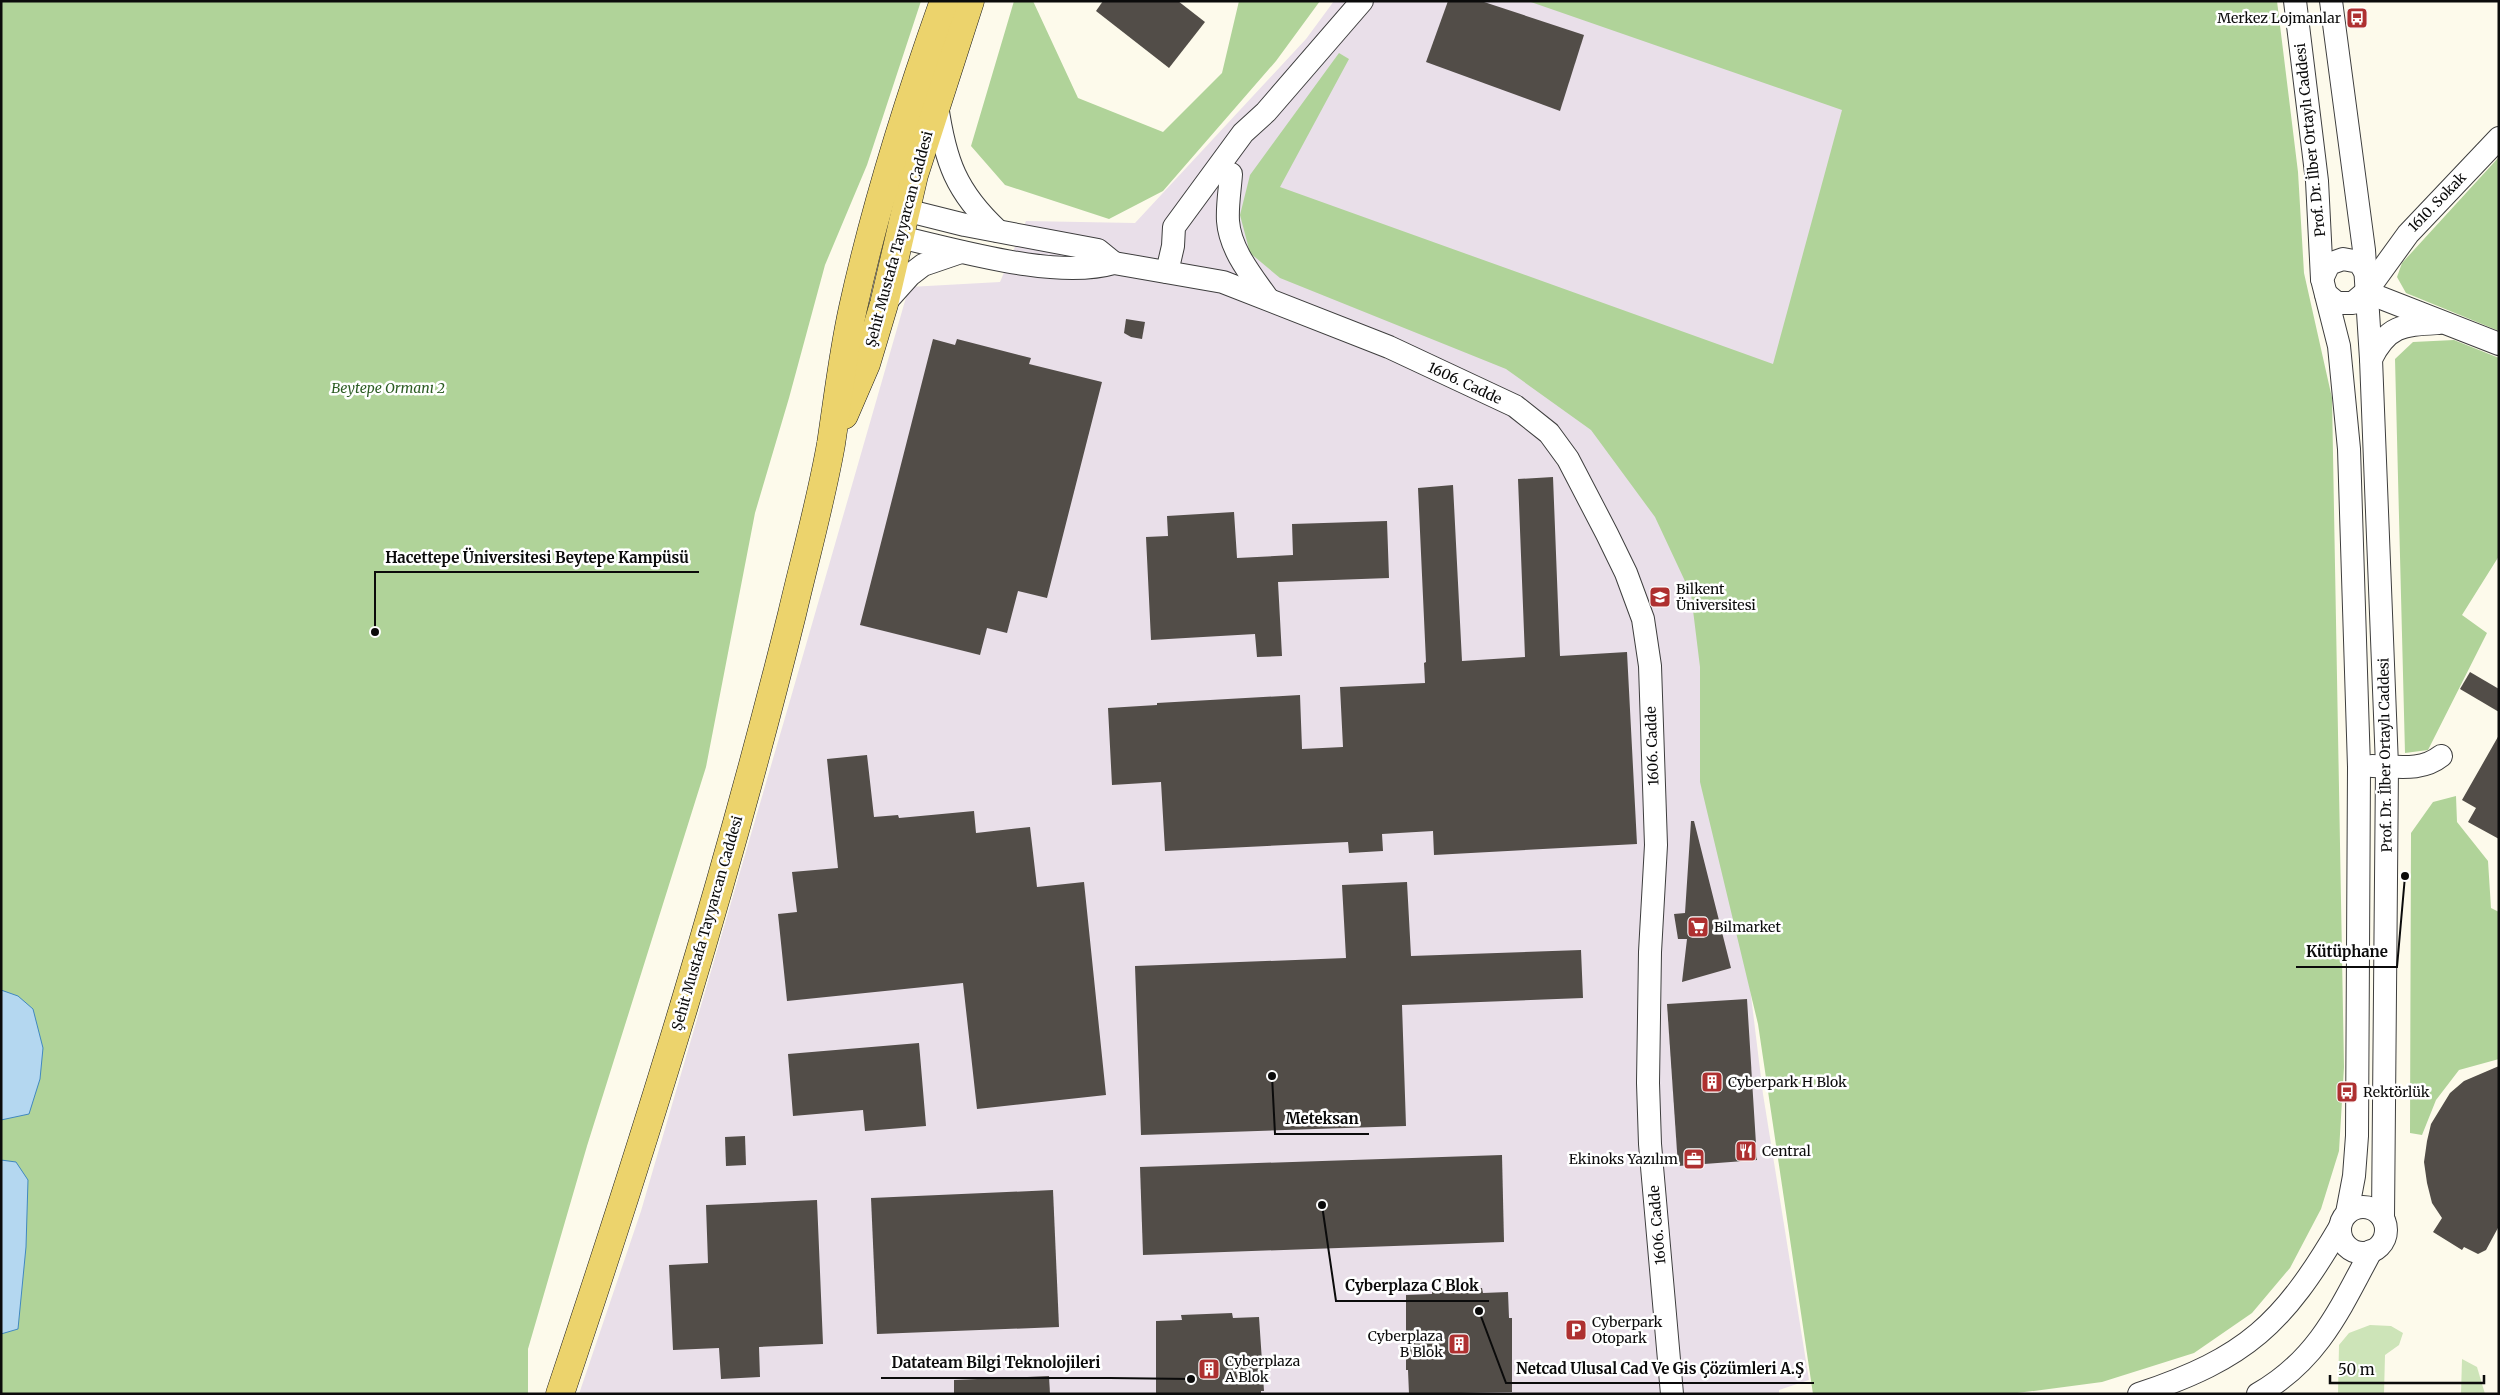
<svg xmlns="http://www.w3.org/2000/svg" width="2500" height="1395" font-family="Merriweather,serif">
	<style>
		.industrial { fill: #e9dfe9 }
		.green { fill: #cde4b8 }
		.forest { fill: #b0d399 }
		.water { fill: #b4d7f0; stroke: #4188c0 }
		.building { fill: #524d48 }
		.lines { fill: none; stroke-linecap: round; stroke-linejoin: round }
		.minor-casing { stroke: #3e3e3e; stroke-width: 24 }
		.major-casing { stroke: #1c1c1c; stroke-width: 29 }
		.minor { stroke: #fff; stroke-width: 22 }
		.major { stroke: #ecd36c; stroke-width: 28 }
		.labels { text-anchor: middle; stroke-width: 5; stroke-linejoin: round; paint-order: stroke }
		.poi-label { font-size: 14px; fill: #0b0b0b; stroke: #fff; text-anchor: start }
		.street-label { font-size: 14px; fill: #0b0b0b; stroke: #fff }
		.park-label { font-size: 14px; font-style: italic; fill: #2b5c22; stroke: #fff }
		.leader { fill: none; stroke: #0b0b0b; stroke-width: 2 }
		.callout-dot { fill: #0b0b0b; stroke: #fff; stroke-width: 2 }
		.callout-label { font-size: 15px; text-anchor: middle; font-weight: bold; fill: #0b0b0b; stroke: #fff; stroke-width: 5; stroke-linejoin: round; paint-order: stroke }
	</style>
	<rect width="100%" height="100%" fill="#fdfaeb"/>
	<path class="industrial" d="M1334,1H1905L1741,914L1763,1094L1809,1380L1779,1390V1394H579L641,1211L789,704L909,287L1000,282L1026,221L1135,223L1306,39Z"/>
	<g class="green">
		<path d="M2370,1325L2391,1326L2403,1333L2399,1345L2385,1355L2384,1394H2338L2339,1345L2349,1333Z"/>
		<path d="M2462,1359L2477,1367L2485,1394H2461Z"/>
	</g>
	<g class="forest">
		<path d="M1,1H921L867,165L825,265L789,398L755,513L706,767L587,1146L528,1349V1394H1Z"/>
		<path d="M1014,1H1033L1078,98L1163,132L1222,73L1239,1H1320L1276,61L1163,191L1109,219L1005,185L971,146Z"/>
		<path d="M1528,1H2277L2298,172L2304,273L2332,398L2344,1067L2339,1151L2321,1209L2290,1268L2252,1313L2194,1353L2102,1382L2010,1394H1813L1758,1024L1700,782V667L1691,594L1655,517L1591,430L1506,369L1280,278L1250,253L1240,215L1250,175L1339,53L1349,59L1280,187L1773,364L1842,110Z"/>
		<path d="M2499,157V331L2406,293L2397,277L2402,263Z"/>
		<path d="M2454,340L2499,358V556L2462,615L2487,633L2428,750L2405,753L2395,359L2413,342Z"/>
		<path d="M2456,796L2457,822L2488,861L2491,908L2499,912V1059L2459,1070L2436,1100L2422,1135L2410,1133L2411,833L2433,802Z"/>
	</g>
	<g class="water">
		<path d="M1,990L18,996L33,1009L43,1048L40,1079L29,1114L1,1120Z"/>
		<path d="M1,1160L16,1162L28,1180L26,1247L18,1329L1,1334Z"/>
	</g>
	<g class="building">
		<path d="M1103,1H1178L1205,22L1169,68L1096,11Z"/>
		<path d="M1448,1H1481L1584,35L1560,111L1426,62Z"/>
		<path d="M1126,319L1145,322L1142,339L1131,337L1124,333Z"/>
		<path d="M933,339L955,345L957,339L1031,358L1029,364L1102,382L1047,598L1018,591L1007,633L987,628L980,655L860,625Z"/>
		<path d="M1553,477L1560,656L1627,652L1637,844L1434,855L1433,831L1382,834L1383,851L1349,853L1348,842L1165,851L1161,782L1112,785L1108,708L1157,705V703L1300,695L1302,749L1343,747L1340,687L1425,683L1424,663L1426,662L1418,488L1453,485L1462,661L1525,657L1518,479Z"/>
		<path d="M1234,512L1237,558L1293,555L1292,524L1387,521L1389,578L1278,582L1282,656L1257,657L1255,634L1151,640L1146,537L1168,536L1167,516Z"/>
		<path d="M2470,672L2499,689V712L2460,689Z"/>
		<path d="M2499,735V839L2468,822L2476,808L2462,800Z"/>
		<path d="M867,755L874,817L898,815L899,818L974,811L976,833L1030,827L1037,887L1084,882L1106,1095L977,1109L963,983L787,1001L778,914L797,912L792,872L838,868L827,759Z"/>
		<path d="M1691,821H1694L1731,968L1682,982L1687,939H1678L1674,914L1685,913Z"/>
		<path d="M1407,882L1411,956L1581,950L1583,998L1402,1005L1406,1126L1141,1135L1135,966L1346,958L1342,885Z"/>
		<path d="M1747,999L1757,1160L1678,1166L1667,1004Z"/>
		<path d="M919,1043L926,1126L865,1131L863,1110L793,1116L788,1054Z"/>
		<path d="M2499,1066V1226L2486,1250L2478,1254L2464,1247L2462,1250L2433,1232L2442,1218L2432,1203L2427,1183L2424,1162L2427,1141L2431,1124L2450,1093L2464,1081Z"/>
		<path d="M745,1136L746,1165L726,1166L725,1137Z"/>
		<path d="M1502,1155L1504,1242L1143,1255L1140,1167Z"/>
		<path d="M1053,1190L1059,1327L877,1334L871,1198Z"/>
		<path d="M817,1200L823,1344L759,1347L760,1377L721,1379L719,1348L673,1350L669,1265L708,1263L706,1205Z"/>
		<path d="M1482,1288L1483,1293L1508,1292L1509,1318H1512V1392L1409,1394L1408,1370H1406V1295L1432,1294V1289Z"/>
		<path d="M1232,1313L1233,1318L1259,1317L1264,1391H1261V1394H1156V1321L1182,1320L1181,1315Z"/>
		<path d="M1049,1376L1050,1394H954V1380Z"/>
	</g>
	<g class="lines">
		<g class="minor-casing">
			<g id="minor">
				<path d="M2295,1L2317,181L2322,279L2339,346L2349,449L2359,767L2357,1136L2354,1176L2347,1213"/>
				<path d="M2331,1L2364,250L2371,359L2387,766L2383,1218"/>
				<path d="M937,105C945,161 956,192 998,231"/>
				<path d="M1231,174C1230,189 1227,206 1228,221C1230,250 1252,276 1268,299"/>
				<path d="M905,210L965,225L1098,250L1114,263"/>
				<path d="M899,237C958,250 1056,280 1114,263L1223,282L1389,347L1515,406L1549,433L1568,459L1607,534L1626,573L1643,619L1650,666L1656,845L1650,952L1648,1083L1650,1144L1672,1394"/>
				<path d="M1167,272L1173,246L1174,227L1243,133L1266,112L1362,1"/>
				<path d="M2322,279L2329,264L2343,259L2359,262L2366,273"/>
				<path d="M2366,292L2499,344"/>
				<path d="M2326,294L2337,303H2353L2366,292L2408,234L2499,138"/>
				<path d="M884,304L910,275L923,265L961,252"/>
				<path d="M2371,359C2388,325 2403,325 2439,323"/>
				<path d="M2372,766C2396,766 2421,772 2441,756"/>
				<circle cx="2363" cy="1230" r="23"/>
				<path d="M2139,1394C2247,1358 2283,1324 2340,1227"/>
				<path d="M2258,1394C2318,1360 2340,1309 2371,1251"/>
			</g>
		</g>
		<g class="major-casing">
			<g id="major">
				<path d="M844,415L866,364L884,304L914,175L970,1"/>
				<path d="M560,1394C646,1137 727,877 792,614C805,558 821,501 831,444C838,398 843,353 853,308C876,203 908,102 944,1"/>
			</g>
		</g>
		<use href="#minor" class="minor"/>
		<use href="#major" class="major"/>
	</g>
	<defs>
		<g id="bus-square" transform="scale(1.125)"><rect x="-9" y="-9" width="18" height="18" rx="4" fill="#ae3030" stroke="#fff"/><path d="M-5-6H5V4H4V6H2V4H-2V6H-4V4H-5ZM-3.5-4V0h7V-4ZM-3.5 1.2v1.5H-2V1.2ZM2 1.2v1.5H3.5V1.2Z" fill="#fff"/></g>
		<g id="university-square" transform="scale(1.125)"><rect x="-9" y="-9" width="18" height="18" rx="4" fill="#ae3030" stroke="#fff"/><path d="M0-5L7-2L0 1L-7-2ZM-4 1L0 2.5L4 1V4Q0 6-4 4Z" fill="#fff"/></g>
		<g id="supermarket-square" transform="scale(1.125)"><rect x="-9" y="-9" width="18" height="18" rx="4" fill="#ae3030" stroke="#fff"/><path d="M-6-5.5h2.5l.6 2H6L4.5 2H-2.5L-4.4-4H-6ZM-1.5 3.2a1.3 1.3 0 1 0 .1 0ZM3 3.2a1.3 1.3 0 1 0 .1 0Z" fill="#fff"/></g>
		<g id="building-square" transform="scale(1.125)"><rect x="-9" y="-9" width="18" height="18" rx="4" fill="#ae3030" stroke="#fff"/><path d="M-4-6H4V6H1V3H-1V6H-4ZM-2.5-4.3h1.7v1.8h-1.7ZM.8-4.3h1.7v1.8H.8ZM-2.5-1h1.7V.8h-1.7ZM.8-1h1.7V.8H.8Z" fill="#fff"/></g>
		<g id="restaurant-square" transform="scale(1.125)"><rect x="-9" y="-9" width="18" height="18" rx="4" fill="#ae3030" stroke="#fff"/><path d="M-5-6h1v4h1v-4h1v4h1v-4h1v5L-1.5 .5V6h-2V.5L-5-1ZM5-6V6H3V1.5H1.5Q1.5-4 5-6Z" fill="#fff"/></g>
		<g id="office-square" transform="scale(1.125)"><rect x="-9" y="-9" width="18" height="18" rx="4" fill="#ae3030" stroke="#fff"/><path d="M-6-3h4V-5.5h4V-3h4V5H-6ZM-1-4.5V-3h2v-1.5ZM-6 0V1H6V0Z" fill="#fff"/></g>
		<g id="parking-square" transform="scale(1.125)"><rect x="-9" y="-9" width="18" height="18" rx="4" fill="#ae3030" stroke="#fff"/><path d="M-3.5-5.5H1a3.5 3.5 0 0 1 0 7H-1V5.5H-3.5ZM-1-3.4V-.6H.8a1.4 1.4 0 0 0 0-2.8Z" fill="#fff"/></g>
	</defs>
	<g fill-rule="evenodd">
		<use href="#bus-square" x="2357" y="18"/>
		<use href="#university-square" x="1660" y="597"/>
		<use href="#supermarket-square" x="1698" y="927"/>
		<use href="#building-square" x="1712" y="1082"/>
		<use href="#bus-square" x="2347" y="1092"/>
		<use href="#restaurant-square" x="1746" y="1151"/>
		<use href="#office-square" x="1694" y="1159"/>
		<use href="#parking-square" x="1576" y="1330"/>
		<use href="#building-square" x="1459" y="1344"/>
		<use href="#building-square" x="1209" y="1369"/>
	</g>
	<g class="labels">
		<g class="poi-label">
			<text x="2341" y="23" text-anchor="end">Merkez Lojmanlar</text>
			<text x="1676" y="594">Bilkent<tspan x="1676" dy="16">Üniversitesi</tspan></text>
			<text x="1714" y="932">Bilmarket</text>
			<text x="1728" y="1087">Cyberpark H Blok</text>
			<text x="2363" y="1097">Rektörlük</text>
			<text x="1762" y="1156">Central</text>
			<text x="1678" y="1164" text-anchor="end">Ekinoks Yazılım</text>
			<text x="1592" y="1327">Cyberpark<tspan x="1592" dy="16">Otopark</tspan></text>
			<text x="1443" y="1341" text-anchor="end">Cyberplaza<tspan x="1443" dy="16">B Blok</tspan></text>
			<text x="1225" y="1366">Cyberplaza<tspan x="1225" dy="16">A Blok</tspan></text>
		</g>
		<g class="street-label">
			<text transform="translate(2310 140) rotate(-96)" y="5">Prof. Dr. İlber Ortaylı Caddesi</text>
			<text transform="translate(2437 202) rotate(-46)" y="5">1610. Sokak</text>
			<text transform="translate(899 239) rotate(-75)" y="5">Şehit Mustafa Tayyarcan Caddesi</text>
			<text transform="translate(1465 383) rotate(25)" y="5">1606. Cadde</text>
			<text transform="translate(1652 746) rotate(-92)" y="5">1606. Cadde</text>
			<text transform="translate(2385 755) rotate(-91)" y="5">Prof. Dr. İlber Ortaylı Caddesi</text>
			<text transform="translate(707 923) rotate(-74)" y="5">Şehit Mustafa Tayyarcan Caddesi</text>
			<text transform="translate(1657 1225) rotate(-95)" y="5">1606. Cadde</text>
		</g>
		<g class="park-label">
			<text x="388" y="393">Beytepe Ormanı 2</text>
		</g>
	</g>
	<path class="leader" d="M375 632L375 572H699M2405 876L2397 967H2296M1272 1076L1275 1134H1369M1322 1205L1336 1301H1489M1191 1379L1110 1378H881M1479 1311L1506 1383H1814"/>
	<g class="callout-dot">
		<circle cx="375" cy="632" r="5"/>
		<circle cx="2405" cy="876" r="5"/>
		<circle cx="1272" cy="1076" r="5"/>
		<circle cx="1322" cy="1205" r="5"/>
		<circle cx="1191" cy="1379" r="5"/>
		<circle cx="1479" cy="1311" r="5"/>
	</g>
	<g class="callout-label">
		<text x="537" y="563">Hacettepe Üniversitesi Beytepe Kampüsü</text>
		<text x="2347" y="957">Kütüphane</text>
		<text x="1322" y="1124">Meteksan</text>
		<text x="1412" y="1291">Cyberplaza C Blok</text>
		<text x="996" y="1368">Datateam Bilgi Teknolojileri</text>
		<text x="1660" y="1374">Netcad Ulusal Cad Ve Gis Çözümleri A.Ş</text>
	</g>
	<rect width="2500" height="1395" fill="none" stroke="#0b0b0b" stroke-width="5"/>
	<path d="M2330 1375v8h154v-8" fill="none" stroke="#0b0b0b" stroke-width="2.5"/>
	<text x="2338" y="1375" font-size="15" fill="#0b0b0b" stroke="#ffffff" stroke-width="4" paint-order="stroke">50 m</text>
</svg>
